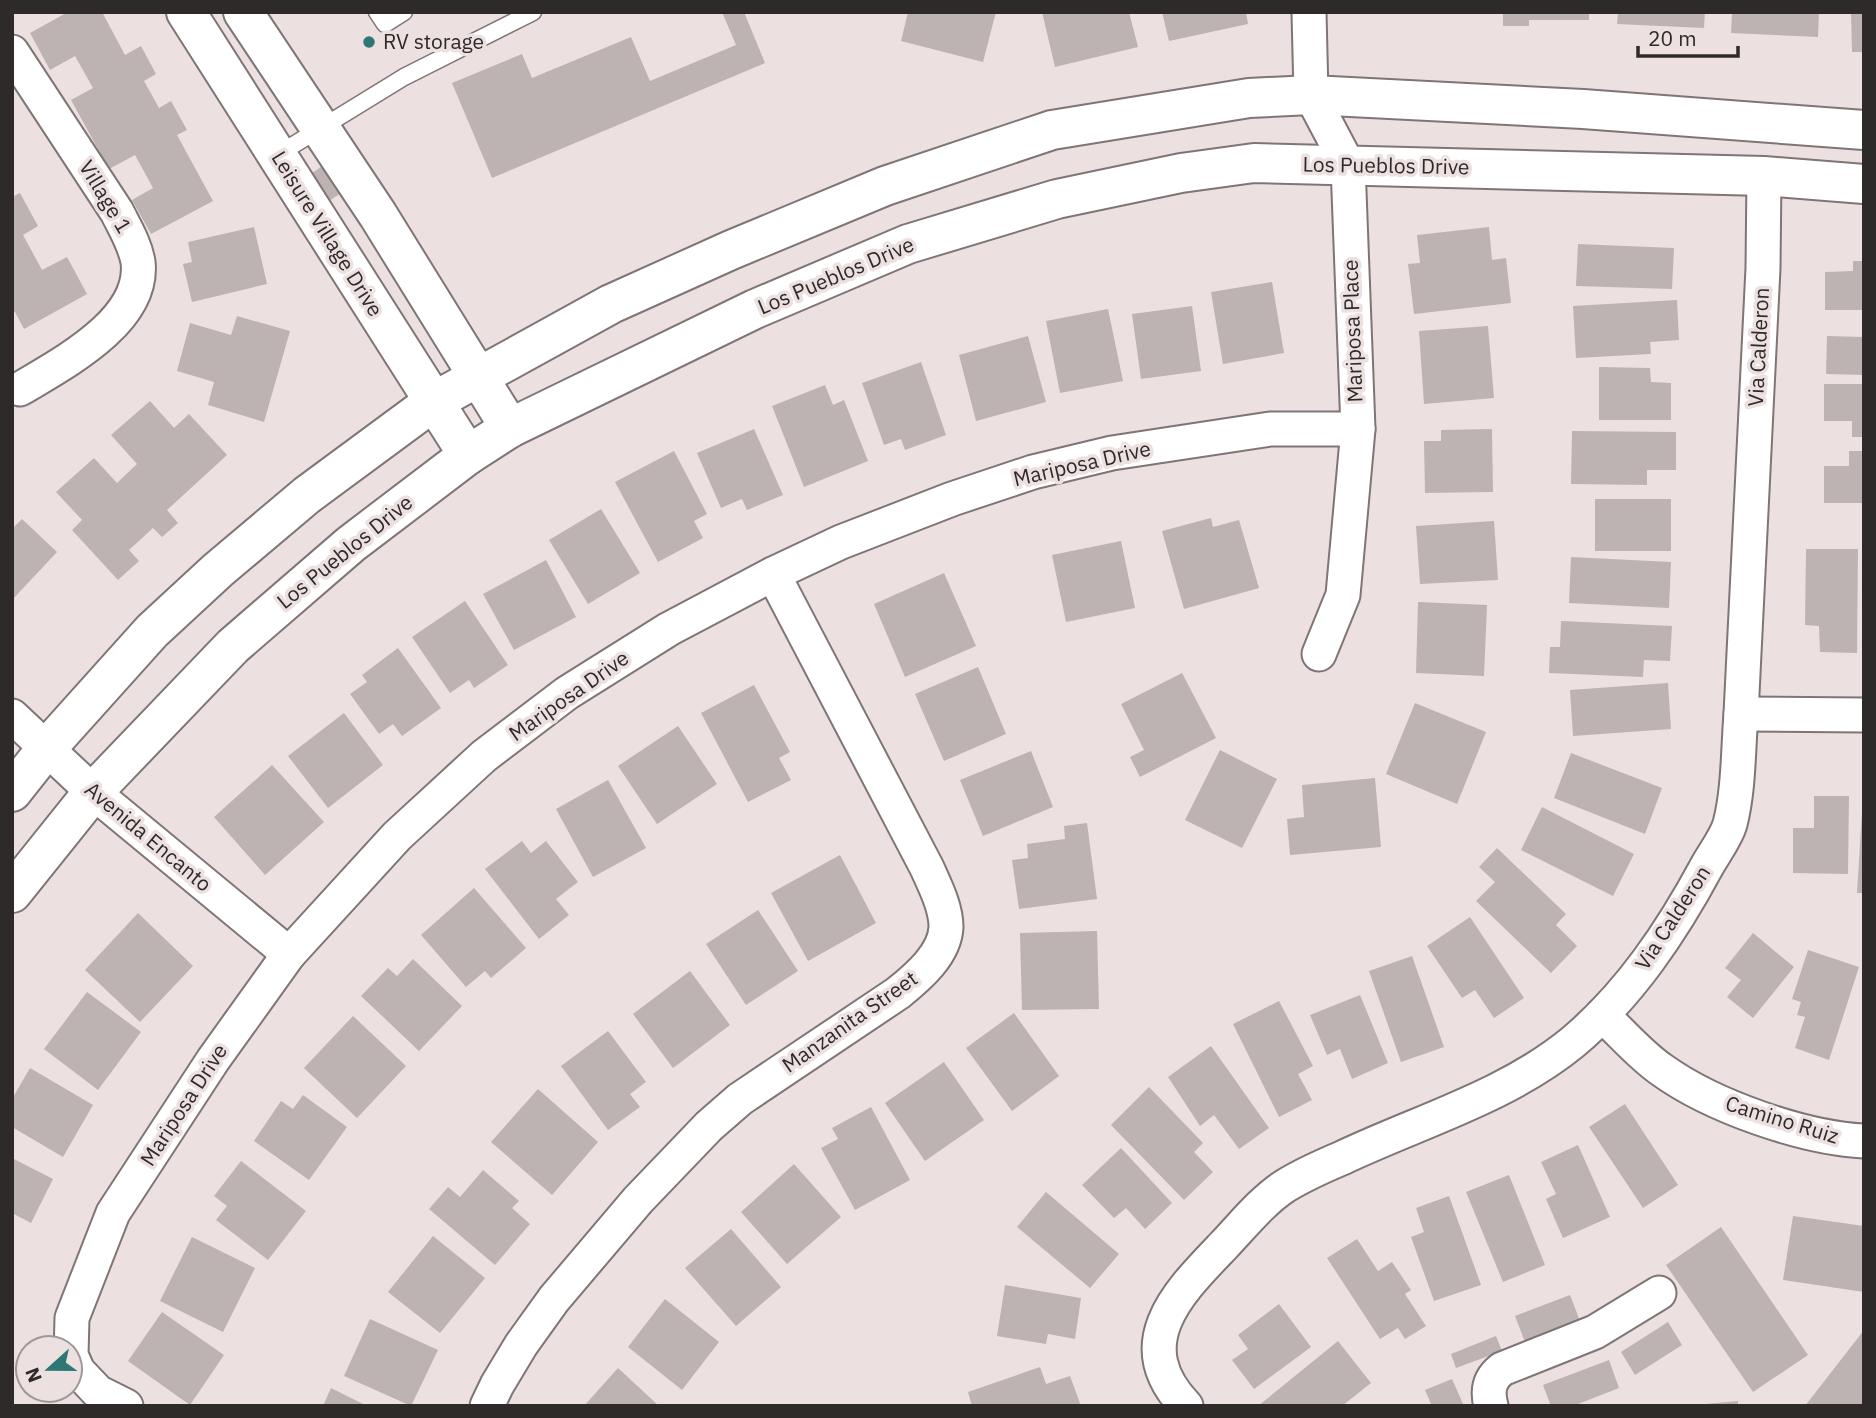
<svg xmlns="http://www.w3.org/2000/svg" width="1876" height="1418" font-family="'IBM Plex Sans',sans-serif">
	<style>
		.building { fill: #bdb3b2 }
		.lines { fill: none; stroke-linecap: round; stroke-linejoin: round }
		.lane-casing { stroke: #7f7574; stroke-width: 19 }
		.street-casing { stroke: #7f7574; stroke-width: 37 }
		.secondary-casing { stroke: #7f7574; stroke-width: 42 }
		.lane { stroke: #fff; stroke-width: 16 }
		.street { stroke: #fff; stroke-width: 33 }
		.secondary { stroke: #fff; stroke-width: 38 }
		.poi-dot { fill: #2e7775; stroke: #ece1e0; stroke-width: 2.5 }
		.labels { text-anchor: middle; stroke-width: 7; stroke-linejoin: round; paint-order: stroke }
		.poi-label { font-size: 21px; fill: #2e2a2a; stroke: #ece1e0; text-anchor: start }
		.street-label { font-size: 21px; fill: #2e2a2a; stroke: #ece1e0 }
	</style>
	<rect width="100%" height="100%" fill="#ece1e0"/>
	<g class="building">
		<path d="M68,12H102L125,55L141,46L156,74L144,81L159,108L171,101L187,130L177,135L213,201L151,234L132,200L153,188L135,155L109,169L71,100L93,88L75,56L50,70L30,33Z"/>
		<path d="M722,12H744L765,63L492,178L452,83L522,54L532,78L631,37L650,81L736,45Z"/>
		<path d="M908,12H996L983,62L901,41Z"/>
		<path d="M1042,12H1129L1138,47L1055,67Z"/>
		<path d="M1162,12H1246L1248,24L1169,41Z"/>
		<path d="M1503,12H1589V20H1529V26H1503Z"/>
		<path d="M1618,12H1705L1704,28L1617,24Z"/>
		<path d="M1732,12H1819L1818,37L1731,33Z"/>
		<path d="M1851,12H1864V52H1852Z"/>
		<path d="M324,165L341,193L326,203L309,175Z"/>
		<path d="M20,193L38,226L23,235L42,270L67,257L87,294L24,329L15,312L12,313V197Z"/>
		<path d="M254,227L267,284L192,302L183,264L192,262L188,242Z"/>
		<path d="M1489,227L1492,260L1506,258L1511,303L1414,314L1408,264L1420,263L1417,235Z"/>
		<path d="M1578,244L1674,248L1672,289L1576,286Z"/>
		<path d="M1853,261H1864V310H1825V272L1853,271Z"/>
		<path d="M1272,282L1284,353L1223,364L1211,292Z"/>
		<path d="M1677,300L1679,340L1650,342L1651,354L1576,358L1573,306Z"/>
		<path d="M1192,306L1201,371L1141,379L1132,314Z"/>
		<path d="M1108,309L1123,381L1060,393L1046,321Z"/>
		<path d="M237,316L290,331L264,422L208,405L214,382L177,371L190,323L231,335Z"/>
		<path d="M1488,326L1494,398L1424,404L1419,331Z"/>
		<path d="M1028,336L1046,402L976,421L959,355Z"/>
		<path d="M1827,336L1864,337V375L1826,374Z"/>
		<path d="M921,362L946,435L905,450L901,439L884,445L862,383Z"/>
		<path d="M1599,367L1650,368L1651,382L1671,383V420H1599Z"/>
		<path d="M1824,384H1864V437H1852V421H1824Z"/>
		<path d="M825,385L833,405L844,400L868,461L804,487L772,406Z"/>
		<path d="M150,401L174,428L189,414L227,455L167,510L178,523L162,537L153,528L129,550L139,561L118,580L72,530L82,520L56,492L94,458L117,483L137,464L111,435Z"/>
		<path d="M754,429L783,495L747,510L742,499L721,508L697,453Z"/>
		<path d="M1492,429L1493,492L1425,493L1424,441H1441V430Z"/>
		<path d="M1572,431L1676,432V470H1647V485L1571,484Z"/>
		<path d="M674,451L707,514L694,521L703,538L658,562L615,482Z"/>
		<path d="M1849,451H1864V503H1824V466H1849Z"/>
		<rect x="1595" y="499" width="76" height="52"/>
		<path d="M601,509L640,573L588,604L549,540Z"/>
		<path d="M1211,518L1213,527L1239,520L1259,588L1184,609L1162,531Z"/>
		<path d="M22,519L57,552L12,600V529Z"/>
		<path d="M1494,521L1498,580L1420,584L1416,526Z"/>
		<path d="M1121,541L1135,608L1066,622L1052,555Z"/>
		<path d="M1806,549H1858L1857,653L1820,652L1819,626L1805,625Z"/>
		<path d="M1571,557L1671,562L1669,608L1569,603Z"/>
		<path d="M546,560L576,617L514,650L483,594Z"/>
		<path d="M944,573L976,646L905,677L874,604Z"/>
		<path d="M465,601L508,665L474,688L469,680L450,693L412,637Z"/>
		<path d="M1418,602L1487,605L1484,676L1416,673Z"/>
		<path d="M1561,621L1672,626L1670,661L1644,660L1643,677L1549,673L1550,647H1560Z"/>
		<path d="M398,648L441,708L402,736L393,724L379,734L350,694L367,682L362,675Z"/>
		<path d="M978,667L1006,734L944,761L915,694Z"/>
		<path d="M1182,673L1216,738L1140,777L1130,757L1144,750L1121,704Z"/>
		<path d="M1668,683L1671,729L1573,736L1570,690Z"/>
		<path d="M754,685L790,752L779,758L791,780L748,802L701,713Z"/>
		<path d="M1415,703L1486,732L1457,804L1386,774Z"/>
		<path d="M344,713L383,765L328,808L288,756Z"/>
		<path d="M678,726L717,784L657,824L618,766Z"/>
		<path d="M1220,750L1277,779L1242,848L1185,820Z"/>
		<path d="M1031,751L1053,807L983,836L960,780Z"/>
		<path d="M1571,753L1662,788L1645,834L1554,798Z"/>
		<path d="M272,765L324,822L265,875L214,817Z"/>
		<path d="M1375,778L1381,847L1290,855L1287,819L1304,817L1302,785Z"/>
		<path d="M608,780L646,848L593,877L556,809Z"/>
		<path d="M1814,796H1849L1848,874L1793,873V828H1814Z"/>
		<path d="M1542,807L1634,854L1613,896L1521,850Z"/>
		<path d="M1862,812H1864V893H1857Z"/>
		<path d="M1087,823L1097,899L1019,909L1012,860L1028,858L1027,844L1065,839L1064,826Z"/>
		<path d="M522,841L531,853L546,841L578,882L556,899L569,915L539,939L485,869Z"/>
		<path d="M1497,848L1566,914L1556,925L1577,946L1551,973L1476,901L1495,882L1479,867Z"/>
		<path d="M840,855L876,923L808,961L771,893Z"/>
		<path d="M474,888L526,948L491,978L485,971L466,987L421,935Z"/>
		<path d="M758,910L798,971L746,1005L706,944Z"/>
		<path d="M138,913L193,966L140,1022L85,970Z"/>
		<path d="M1470,917L1524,998L1494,1018L1475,990L1462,998L1427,946Z"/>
		<path d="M1097,931L1099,1009L1022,1010L1020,933Z"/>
		<path d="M1753,933L1794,967L1753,1018L1727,997L1741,980L1725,968Z"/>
		<path d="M1808,950L1859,967L1829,1060L1795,1048L1805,1017L1797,1015L1801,1002L1792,999Z"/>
		<path d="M1412,956L1444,1047L1401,1062L1369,971Z"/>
		<path d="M413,959L462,1006L419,1051L361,996L388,968L397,976Z"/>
		<path d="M690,971L730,1025L673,1068L633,1014Z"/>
		<path d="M87,992L141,1032L98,1090L44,1049Z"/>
		<path d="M1360,995L1388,1063L1352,1079L1340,1049L1327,1055L1310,1015Z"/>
		<path d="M1279,1001L1313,1066L1298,1074L1312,1100L1279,1117L1233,1024Z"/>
		<path d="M1014,1013L1059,1076L1012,1111L966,1048Z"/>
		<path d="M353,1016L406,1066L357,1118L304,1068Z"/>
		<path d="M608,1031L646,1082L630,1094L640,1107L608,1130L561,1066Z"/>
		<path d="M1211,1046L1269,1128L1239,1149L1214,1115L1200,1126L1168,1077Z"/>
		<path d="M944,1062L984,1120L925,1161L885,1103Z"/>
		<path d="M30,1068L93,1105L63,1157L12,1127V1099Z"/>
		<path d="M1149,1087L1203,1143L1194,1152L1213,1172L1184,1200L1111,1125Z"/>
		<path d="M538,1089L598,1142L552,1195L491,1142Z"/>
		<path d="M303,1095L347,1127L309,1180L254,1141L281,1101L293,1109Z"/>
		<path d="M1625,1104L1678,1185L1643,1208L1589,1127Z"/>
		<path d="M871,1107L910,1180L855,1210L821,1148L838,1139L832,1128Z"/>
		<path d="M1578,1145L1610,1217L1563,1238L1546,1199L1556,1194L1541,1162Z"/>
		<path d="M1121,1148L1172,1203L1145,1229L1126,1208L1114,1218L1082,1185Z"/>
		<path d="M12,1158L53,1179L31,1223L12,1213Z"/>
		<path d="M241,1161L306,1211L268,1260L216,1220L227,1206L214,1196Z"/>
		<path d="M794,1164L841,1217L787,1264L741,1212Z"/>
		<path d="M483,1170L519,1201L512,1208L530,1224L495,1265L429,1209L448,1187L460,1197Z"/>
		<path d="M1509,1175L1545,1265L1503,1282L1466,1192Z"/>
		<path d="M1046,1192L1119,1254L1090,1288L1017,1227Z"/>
		<path d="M1449,1196L1481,1285L1434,1301L1411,1237L1424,1232L1416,1208Z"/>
		<path d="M1793,1216L1864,1226V1292L1783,1280Z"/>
		<path d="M1721,1227L1808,1355L1753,1392L1666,1265Z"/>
		<path d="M731,1229L781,1287L736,1326L685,1268Z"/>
		<path d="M433,1236L485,1278L440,1333L388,1292Z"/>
		<path d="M192,1237L255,1268L223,1332L160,1301Z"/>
		<path d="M1357,1239L1378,1271L1392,1262L1411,1290L1405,1294L1426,1326L1405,1339L1398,1328L1380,1339L1327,1258Z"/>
		<path d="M1005,1285L1081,1298L1075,1339L1048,1334L1046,1344L997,1336Z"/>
		<path d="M1570,1295L1580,1321L1525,1342L1515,1316Z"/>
		<path d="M665,1299L719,1342L682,1390L628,1347Z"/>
		<path d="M1279,1304L1311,1347L1254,1389L1232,1360L1248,1349L1238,1335Z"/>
		<path d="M162,1312L224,1355L190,1405L128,1361Z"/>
		<path d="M370,1319L438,1350L411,1406L344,1376Z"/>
		<path d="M1668,1322L1682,1345L1635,1375L1621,1352Z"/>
		<path d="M1864,1330V1406H1805Z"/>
		<path d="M1496,1336L1502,1351L1456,1368L1451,1354Z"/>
		<path d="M1338,1341L1371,1383L1342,1406H1258Z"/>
		<path d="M1609,1360L1619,1388L1573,1406H1551L1543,1385Z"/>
		<path d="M1040,1367L1046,1384L1070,1376L1081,1406H972L968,1392Z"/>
		<path d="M618,1368L659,1406H584Z"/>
		<path d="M1452,1379L1464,1406H1432L1425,1390Z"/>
		<path d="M331,1388L367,1406H323Z"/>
		<path d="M1738,1401V1406H1705V1404Z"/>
	</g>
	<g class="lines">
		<g class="lane-casing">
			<g id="lane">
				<path d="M377,12L385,24L404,12"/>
				<path d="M277,155L404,77L533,12"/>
			</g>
		</g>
		<g class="street-casing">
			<g id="street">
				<path d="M1309,12L1311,95L1348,165L1358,429L1343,595L1319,654"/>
				<path d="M12,52L117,212C125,228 135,244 138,262C145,321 63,363 20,389"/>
				<path d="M1741,714L1864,715"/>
				<path d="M12,716L93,792L289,954"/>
				<path d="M1602,1015C1622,1033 1640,1055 1662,1070C1712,1106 1803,1138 1864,1141"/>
				<path d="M126,1406L98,1392L78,1371L71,1355L72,1318L113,1213L213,1060L289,954L397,836L484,756L567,693L669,629L773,574L841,542L952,499L1033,472L1112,453L1270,429H1358"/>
				<path d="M487,1406L497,1385L521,1345L554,1299L638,1200L709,1126L740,1099L898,993C918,977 945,954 946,927C946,907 935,886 927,868L773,574"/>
				<path d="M1186,1406C1126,1343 1179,1292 1224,1245C1243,1225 1262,1201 1285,1186C1303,1175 1323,1166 1342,1158C1420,1121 1506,1097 1573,1042C1630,994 1672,931 1707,866C1714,853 1726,838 1730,824C1739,789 1738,750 1741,714L1763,268L1764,176"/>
				<path d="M1491,1406C1487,1391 1489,1379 1502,1369L1595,1332L1659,1293"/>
			</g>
		</g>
		<g class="secondary-casing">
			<g id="secondary">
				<path d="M186,12L468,455"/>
				<path d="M243,12L378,215L510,428"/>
				<path d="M12,792L46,749L152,631L218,570L307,495L433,402L611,304L731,250L885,186L1052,130L1249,98L1311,95L1583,109L1864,130"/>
				<path d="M12,893L93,792L233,646L351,544L468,455L510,428L755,309L908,244L1057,199L1181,173L1254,163L1764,176L1864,184"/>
			</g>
		</g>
		<use href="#lane" class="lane"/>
		<use href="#street" class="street"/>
		<use href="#secondary" class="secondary"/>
	</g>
	<circle class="poi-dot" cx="369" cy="42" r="7"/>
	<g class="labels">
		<g class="poi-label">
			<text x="383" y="49">RV storage</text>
		</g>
		<g class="street-label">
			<text transform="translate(1386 166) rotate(1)" y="7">Los Pueblos Drive</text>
			<text transform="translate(105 197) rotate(59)" y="7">Village 1</text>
			<text transform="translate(327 234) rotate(58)" y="7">Leisure Village Drive</text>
			<text transform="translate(836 276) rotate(-23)" y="7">Los Pueblos Drive</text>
			<text transform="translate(1353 331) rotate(-92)" y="7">Mariposa Place</text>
			<text transform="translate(1759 347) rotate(-87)" y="7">Via Calderon</text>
			<text transform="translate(1082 464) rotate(-13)" y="7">Mariposa Drive</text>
			<text transform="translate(345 552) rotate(-39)" y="7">Los Pueblos Drive</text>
			<text transform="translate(569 696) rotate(-35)" y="7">Mariposa Drive</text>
			<text transform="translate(148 837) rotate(40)" y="7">Avenida Encanto</text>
			<text transform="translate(1673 918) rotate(-57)" y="7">Via Calderon</text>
			<text transform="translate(850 1022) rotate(-35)" y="7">Manzanita Street</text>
			<text transform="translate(184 1105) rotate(-57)" y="7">Mariposa Drive</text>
			<text transform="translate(1782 1120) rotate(17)" y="7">Camino Ruiz</text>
		</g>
	</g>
	<rect width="1876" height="1418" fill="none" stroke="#2e2a2a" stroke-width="28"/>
	<g transform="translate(49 1369) rotate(249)"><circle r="33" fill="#ece1e0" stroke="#a09897" stroke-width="2"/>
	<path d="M0-5L12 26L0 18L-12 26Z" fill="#2e7775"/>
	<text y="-10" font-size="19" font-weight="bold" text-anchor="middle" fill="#2e2a2a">N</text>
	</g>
	<path d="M1638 46v10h100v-10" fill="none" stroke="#2e2a2a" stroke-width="3.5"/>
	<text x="1648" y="46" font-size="21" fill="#2e2a2a" stroke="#ece1e0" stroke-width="5" paint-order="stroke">20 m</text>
</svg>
